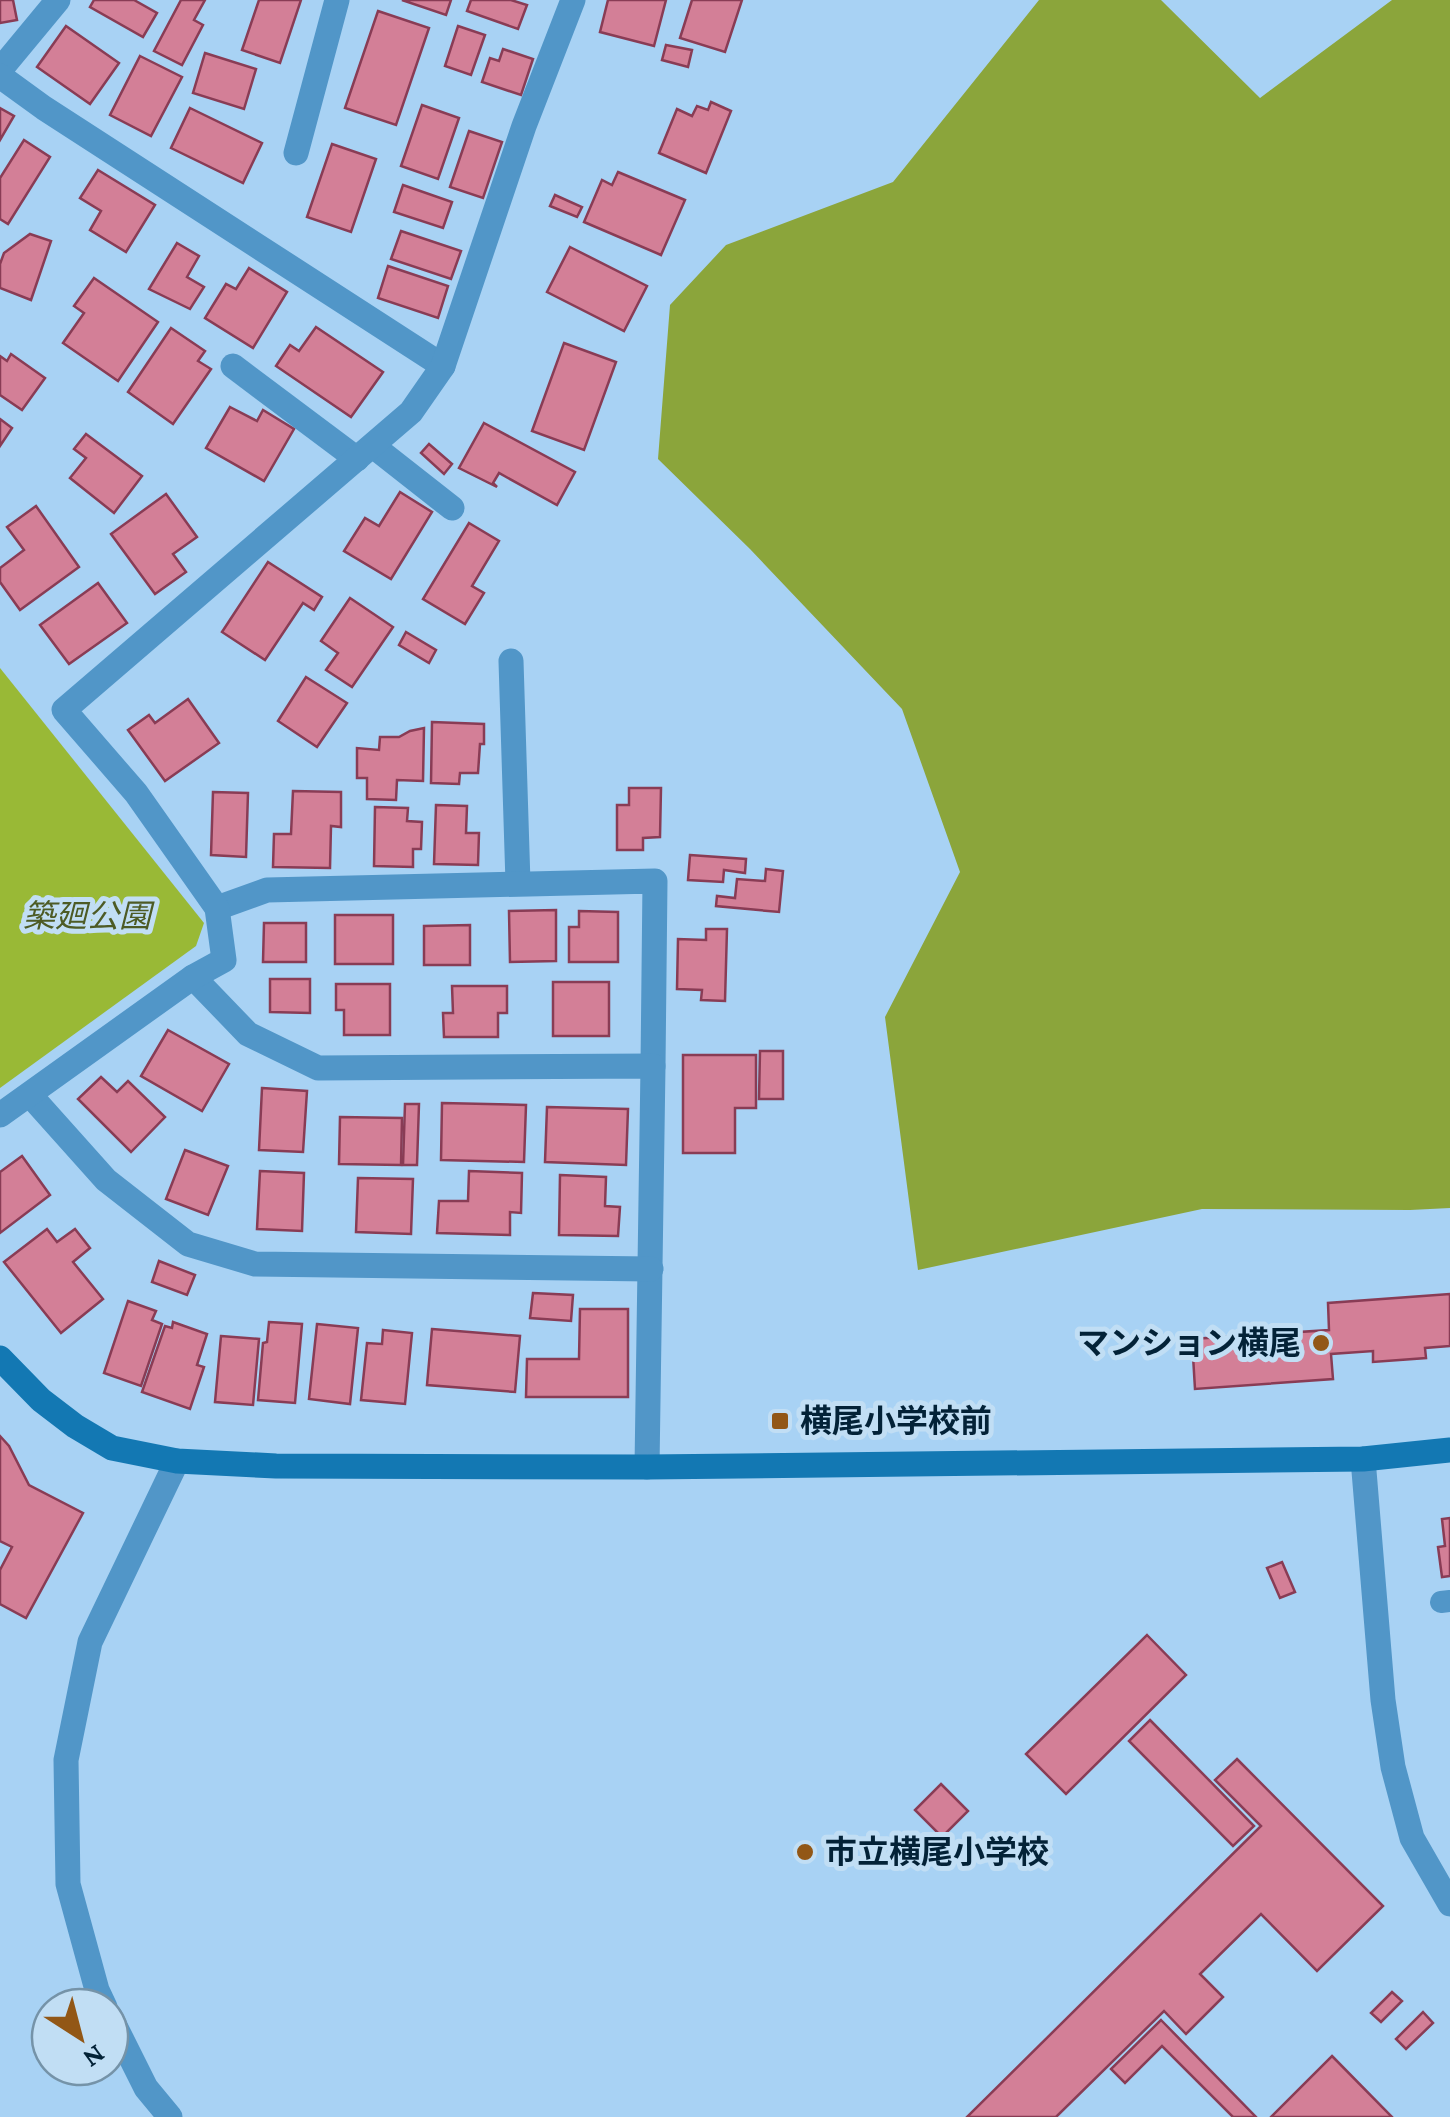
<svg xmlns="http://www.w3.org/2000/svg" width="1450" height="2117" font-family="'Crimson Pro','Noto Sans JP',serif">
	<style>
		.green { fill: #99b936 }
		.forest { fill: #8ba53b }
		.building { fill: #d37f97; stroke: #893c55; stroke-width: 2.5 }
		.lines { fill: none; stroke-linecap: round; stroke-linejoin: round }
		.lane { stroke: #5196c8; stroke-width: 22 }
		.street { stroke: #5196c8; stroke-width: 25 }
		.secondary { stroke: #1378b3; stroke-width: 25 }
		.poi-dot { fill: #925716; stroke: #c1def4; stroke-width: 4 }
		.labels { text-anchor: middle; stroke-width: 10; stroke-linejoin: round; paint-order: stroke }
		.park-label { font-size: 32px; font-style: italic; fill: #4d5b25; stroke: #c1def4 }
		.poi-label { font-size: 32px; font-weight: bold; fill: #032237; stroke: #c1def4; text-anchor: start }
	</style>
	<rect width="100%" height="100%" fill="#a8d2f4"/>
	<path class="green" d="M0,668L204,923L196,946L0,1088Z"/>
	<path class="forest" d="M1039,0H1161L1260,98L1392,0H1450V1208L1410,1210L1202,1209L918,1270L885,1017L960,872L902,709L750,549L658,459L670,305L726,245L893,182Z"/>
	<g class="building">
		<path d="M0,0H13L17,20L0,23Z"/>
		<path d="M94,0H134L157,13L143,37L90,7Z"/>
		<path d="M181,0H205L194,20L203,25L182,65L154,51Z"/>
		<path d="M259,0H301L280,63L242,50Z"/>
		<path d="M402,0H451L446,15Z"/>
		<path d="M471,0H511L527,5L518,29L467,11Z"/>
		<path d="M608,0H666L654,46L600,32Z"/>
		<path d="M692,0H742L725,52L680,38Z"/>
		<path d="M378,11L429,28L396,125L345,108Z"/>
		<path d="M66,26L119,63L90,104L37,67Z"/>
		<path d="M458,26L485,35L471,75L445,66Z"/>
		<path d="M666,45L692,50L688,67L662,60Z"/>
		<path d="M503,49L533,59L521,95L482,82L490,58L499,61Z"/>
		<path d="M205,53L256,69L244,109L193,93Z"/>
		<path d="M140,56L182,77L151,136L110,115Z"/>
		<path d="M711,102L731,111L706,173L659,153L677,109L692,116L697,106L708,110Z"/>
		<path d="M422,105L459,118L438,179L401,166Z"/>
		<path d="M0,108L14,116L0,140Z"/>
		<path d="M190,108L262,143L243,183L171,148Z"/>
		<path d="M469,131L502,142L483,198L450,187Z"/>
		<path d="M24,140L50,157L8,224L0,219V178Z"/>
		<path d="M332,144L376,159L351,232L307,217Z"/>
		<path d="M98,170L155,205L126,252L90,230L101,211L80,198Z"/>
		<path d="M618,172L685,200L661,255L584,222L602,180L612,185Z"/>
		<path d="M403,185L452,202L443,228L394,212Z"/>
		<path d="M555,195L582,207L577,217L550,206Z"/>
		<path d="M401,231L461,251L451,279L391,259Z"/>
		<path d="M30,234L51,241L31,300L0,288V264L4,253Z"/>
		<path d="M177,243L199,256L187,277L204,287L190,309L149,289Z"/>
		<path d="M570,247L647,286L624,331L547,292Z"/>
		<path d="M388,266L448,286L438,318L378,298Z"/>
		<path d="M249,268L287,292L253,348L205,318L226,284L236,289Z"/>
		<path d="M94,278L158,322L118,381L63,343L84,313L74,306Z"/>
		<path d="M316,327L383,372L351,417L276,366L290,345L299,351Z"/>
		<path d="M171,328L205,351L198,361L211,369L173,424L128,392Z"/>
		<path d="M564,343L616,362L584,450L532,431Z"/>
		<path d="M11,354L45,378L22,410L0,395V356L7,361Z"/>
		<path d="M230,407L257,421L263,410L294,429L264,481L206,448Z"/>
		<path d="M0,419L12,428L0,446Z"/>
		<path d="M484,423L575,472L557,505L499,473L493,483L497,487L459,468Z"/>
		<path d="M86,434L142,476L114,513L70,478L86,458L74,449Z"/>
		<path d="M429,444L452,464L444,474L421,453Z"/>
		<path d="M400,492L432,512L391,579L344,551L365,518L379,526Z"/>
		<path d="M166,494L197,537L173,554L186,572L155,594L111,534Z"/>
		<path d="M36,506L79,567L20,610L0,582V568L24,550L7,527Z"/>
		<path d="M469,523L499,541L472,586L484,593L465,624L423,599Z"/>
		<path d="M268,562L322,597L314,610L303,603L265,660L222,632Z"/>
		<path d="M98,583L127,623L69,664L40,625Z"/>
		<path d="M350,598L393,627L352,687L326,670L338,653L321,641Z"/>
		<path d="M406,632L436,650L429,663L399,645Z"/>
		<path d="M306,677L347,703L317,747L278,721Z"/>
		<path d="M188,699L219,743L165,781L128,730L149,715L155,723Z"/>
		<path d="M432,722L484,724V744H480L478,773H460L459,784L431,783Z"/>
		<path d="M424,728L423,781L397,780L396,800L367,799V778H357V748L379,750L380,737H399L410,731Z"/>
		<path d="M629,788H661L660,837L643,838V850H617V805H629Z"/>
		<path d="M293,791L341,792V827L331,826L330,868L273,867L274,834H291Z"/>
		<path d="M213,792L248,793L246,857L211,855Z"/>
		<path d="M436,805L467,806L466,833H479L478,865L434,864Z"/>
		<path d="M375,807L408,808L407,821L422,822L421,849H413V867L374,866Z"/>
		<path d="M690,855L746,859L745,873L724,870L723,882L688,880Z"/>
		<path d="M766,869L783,871L779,912L716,906L717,896L735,898L737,879L765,881Z"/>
		<path d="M556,910V961L510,962L509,911Z"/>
		<path d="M579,911L618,912V962H569V927H579Z"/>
		<rect x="335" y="915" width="58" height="49"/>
		<path d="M264,923H306V962H263Z"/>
		<path d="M470,925V965H424V926Z"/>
		<path d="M706,929H727L725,1001L701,1000L702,990L677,989L678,939L706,940Z"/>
		<path d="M270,979H310V1013L270,1012Z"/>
		<rect x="553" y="982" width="56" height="54"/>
		<path d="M336,984H390V1035H344V1010H336Z"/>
		<path d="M452,986H507V1013H498V1037H444L443,1013H453Z"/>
		<path d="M168,1030L229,1064L202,1111L141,1076Z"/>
		<path d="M760,1051H783V1099H759Z"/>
		<path d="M683,1055H756V1108H735V1153H683Z"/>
		<path d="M101,1077L117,1092L128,1081L165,1117L131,1152L78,1099Z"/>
		<path d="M262,1088L307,1091L303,1152L259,1150Z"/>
		<path d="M442,1103L526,1105L524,1162L441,1160Z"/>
		<path d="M405,1104H419L417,1165H403Z"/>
		<path d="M547,1107L628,1109L626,1165L545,1162Z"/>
		<path d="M340,1117L402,1118L401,1165L339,1164Z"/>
		<path d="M185,1150L228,1166L208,1215L166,1199Z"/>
		<path d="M22,1156L50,1195L0,1233V1172Z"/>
		<path d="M260,1171L304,1173L302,1231L257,1229Z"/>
		<path d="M469,1171L522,1173L521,1213L510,1212V1235L437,1233L439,1201H468Z"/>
		<path d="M560,1175L606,1177L605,1206L620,1207L618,1236L559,1235Z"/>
		<path d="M358,1178L413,1179L411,1234L356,1232Z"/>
		<path d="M47,1229L57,1242L75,1229L90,1248L73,1262L103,1299L61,1333L4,1262Z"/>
		<path d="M159,1261L195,1275L187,1295L152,1282Z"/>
		<path d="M533,1293L573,1295L571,1321L530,1318Z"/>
		<path d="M1450,1294V1346L1425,1348L1426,1358L1373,1362V1351L1331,1354L1333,1379L1195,1389L1192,1339L1329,1330L1328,1303Z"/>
		<path d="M128,1301L156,1311L152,1320L162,1324L141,1386L104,1373Z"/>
		<path d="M580,1309H628V1397H526L527,1359H579Z"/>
		<path d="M173,1322L207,1334L197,1365L204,1367L190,1409L142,1392L165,1326L172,1328Z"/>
		<path d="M269,1322L302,1324L295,1403L258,1400L263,1343L267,1342Z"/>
		<path d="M317,1324L358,1328L350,1404L309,1399Z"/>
		<path d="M432,1329L520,1336L515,1392L427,1385Z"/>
		<path d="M383,1330L412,1333L405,1404L361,1400L367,1343L382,1344Z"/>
		<path d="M221,1336L259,1339L253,1405L215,1402Z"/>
		<path d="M0,1436L9,1446L29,1485L83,1513L26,1618L0,1604V1570L12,1547L0,1541Z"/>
		<path d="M1450,1518V1576L1442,1577L1438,1547L1445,1546L1442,1519Z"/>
		<path d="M1282,1562L1295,1592L1280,1598L1267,1568Z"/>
		<path d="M1147,1635L1186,1675L1066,1794L1026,1754Z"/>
		<path d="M1150,1720L1254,1826L1233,1846L1129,1741Z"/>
		<path d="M1237,1759L1383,1906L1317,1971L1261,1914L1200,1974L1223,1997L1186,2034L1164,2011L1056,2117H967L1261,1826L1215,1780Z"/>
		<path d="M941,1784L968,1811L942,1837L915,1810Z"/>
		<path d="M1392,1992L1402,2001L1381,2022L1371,2013Z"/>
		<path d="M1423,2012L1433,2023L1406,2049L1396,2039Z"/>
		<path d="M1161,2020L1256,2117H1233L1162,2046L1125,2083L1111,2069Z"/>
		<path d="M1332,2056L1392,2117H1271Z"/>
	</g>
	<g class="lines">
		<path class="lane" d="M1441,1602L1450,1601"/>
		<g class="street">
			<path d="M0,70L58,0"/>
			<path d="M0,76L44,108L443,366"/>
			<path d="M296,153L337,0"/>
			<path d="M233,366L357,459"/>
			<path d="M373,446L452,508"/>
			<path d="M511,661L518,883"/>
			<path d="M217,908L267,890L655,881L653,1066"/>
			<path d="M193,977L248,1034L318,1068L653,1066L647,1467"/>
			<path d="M30,1095L106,1180L188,1244L255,1264L651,1269"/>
			<path d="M0,1115L193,977L224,960L217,908L136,793L64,710L411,412L443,366L524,126L573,0"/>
			<path d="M1363,1459L1383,1700L1393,1767L1412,1838L1450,1904"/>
			<path d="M105,2007L97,1990L68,1884L66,1760L90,1642L177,1461"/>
			<path d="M110,2016L146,2088L170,2117"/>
		</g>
		<path class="secondary" d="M0,1358L41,1400L75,1426L112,1448L177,1461L276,1466L647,1467L1363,1459L1450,1450"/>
	</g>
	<g class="poi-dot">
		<circle cx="1321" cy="1343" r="10"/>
		<rect x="770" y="1411" width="20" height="20" rx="5"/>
		<circle cx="805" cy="1852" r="10"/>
	</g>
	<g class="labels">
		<g class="park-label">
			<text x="87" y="927">築廻公園</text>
		</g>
		<g class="poi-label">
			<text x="1301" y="1354" text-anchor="end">マンション横尾</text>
			<text x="800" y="1432">横尾小学校前</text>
			<text x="825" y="1863">市立横尾小学校</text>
		</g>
	</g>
	<g transform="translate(80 2037) rotate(144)"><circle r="48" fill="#c1def4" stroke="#7593a8" stroke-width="2.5"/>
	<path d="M0-8L18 38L0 25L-18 38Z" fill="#925716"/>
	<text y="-15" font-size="28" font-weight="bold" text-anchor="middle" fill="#032237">N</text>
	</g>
</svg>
